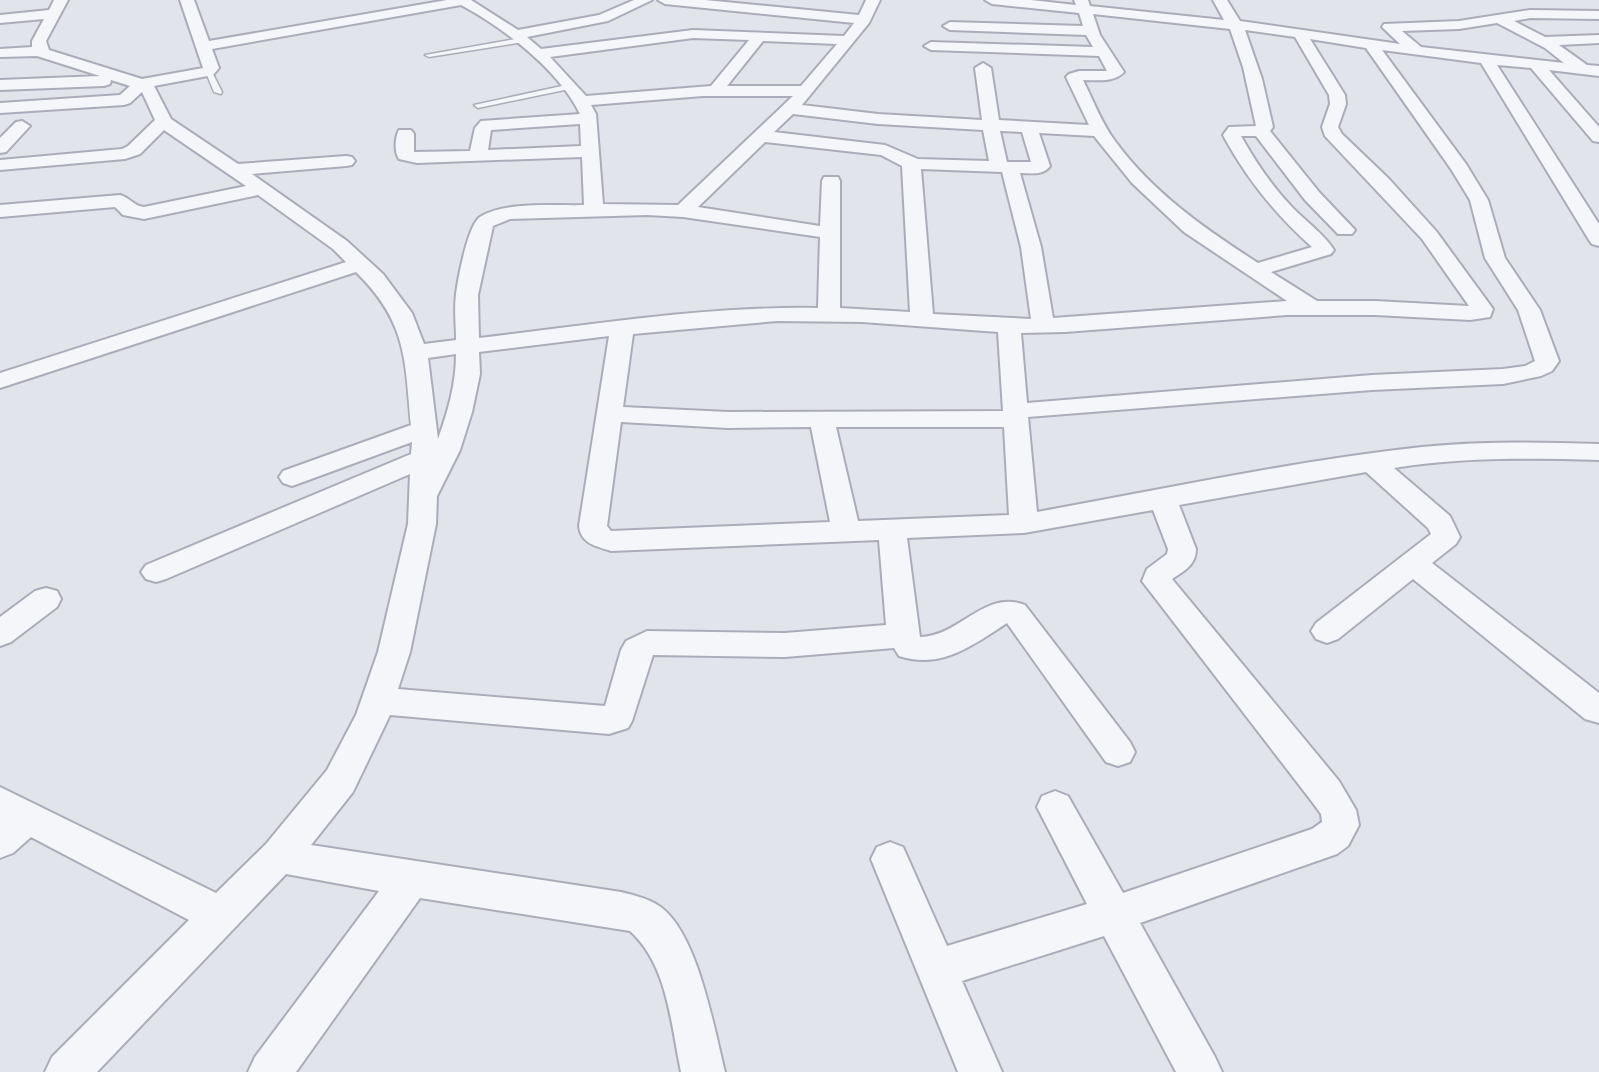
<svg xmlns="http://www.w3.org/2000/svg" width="1599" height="1072" font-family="'DM Sans',sans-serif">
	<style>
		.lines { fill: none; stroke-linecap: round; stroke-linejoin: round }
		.service-casing { stroke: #aaadb9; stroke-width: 3 }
		.minor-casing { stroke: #aaadb9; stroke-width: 4 }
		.service { fill: #f5f6f9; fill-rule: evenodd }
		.minor { fill: #f5f6f9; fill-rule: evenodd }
	</style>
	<rect width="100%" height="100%" fill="#e2e4eb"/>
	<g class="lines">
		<g class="service-casing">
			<g id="service">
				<path d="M521,38L525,40L524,42L429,57L425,55Z"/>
				<path d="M205,70L212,72L222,92L221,94L214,92Z"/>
				<path d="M571,84L575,86L574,88L478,108L474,105Z"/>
			</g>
		</g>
		<g class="minor-casing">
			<g id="minor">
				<path d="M54,0H68L46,41L49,50L142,79L203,68L180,0H194L209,41L447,0H471L518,30L599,15L634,0H652L608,21L527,37L541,49L693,30L844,36L854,23L665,4L658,0H705L859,15L866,0H880L869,23L802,105L878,114L982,120L975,68L983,63L991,68L999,120L1089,125L1066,77L1069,74L1079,71H1107L1099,56L931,50L924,46L931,42L1093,47L1086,35L950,30L943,26L950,22L1083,26L1079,13L992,4L985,0H1031L1076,5L1074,0H1088L1090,6L1224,20L1213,0H1227L1240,21L1400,44L1382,27L1384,24L1459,21L1530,10L1599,11V19L1530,18L1514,21L1545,37L1599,35V43L1559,45L1587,65L1599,66V76L1549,70L1599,127V142L1593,141L1531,68L1497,65L1599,224V246L1592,244L1589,240L1481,63L1382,50L1466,164L1488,200L1505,258L1540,310L1559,361L1552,371L1541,376L1503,384L1372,390L1028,417L1037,512C1165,489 1293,461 1422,447C1481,441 1540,442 1599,444V460C1530,458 1462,457 1394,468L1450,516L1460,537L1456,544L1432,563L1599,693V723L1585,719L1413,579L1338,639L1327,643L1316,639L1311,631L1316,623L1431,534L1428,528L1366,472L1179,505L1196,549C1196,565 1184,571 1172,579L1339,781L1356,810L1359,825L1348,846L1337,854L1140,923L1215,1057L1222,1072H1176L1104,936L962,981L1002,1072H958L871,859L877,847L890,842L903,847L947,946L1087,904L1037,807L1042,796L1055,791L1068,796L1123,893L1312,829L1322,822L1321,814L1313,803L1142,581L1147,569L1167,554L1168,549L1153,510L1024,533L907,538L920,637C961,636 984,589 1025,605L1130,742L1135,752L1130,762L1118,766L1106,762L1007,623C973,645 941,670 899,656L894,648L785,657L653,655L632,721L628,728L609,734L390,715L353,792L311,845L621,892C633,895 646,898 656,904C697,927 714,1029 725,1072H681C671,1025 668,965 630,931L420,898L296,1072H248L255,1057L379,891L286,874L97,1072H45L52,1057L189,920L31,837L13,853L0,858V787L216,893L266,844L327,770L356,715L378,652L408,524L410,474L166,579L156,582L146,579L141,572L146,565L411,454L412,442L292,486L283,483L279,477L283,471L411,425C405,359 407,322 356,272L0,388V373L346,262L333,249L258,195L144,219L123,215L115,207L0,217V205L120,195C130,198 134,206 144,207L246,186L164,130L140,154L125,159L0,170V160L122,149L128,146L155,120L142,92L130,103L124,105L0,113V103L120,95L130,86L111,80L110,84L104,86L0,90V80L100,76L37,56L0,57V49L32,47V41L44,19L0,23V15L49,10ZM461,5C504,28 559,70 580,114L481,121L475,128L470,151L414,152V134L411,130H399C395,137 394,152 399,159L417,163L582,157L584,205C555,206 505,201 480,217C468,225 458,278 456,294C454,309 456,325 456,340L424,344L412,313L383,274L347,241L252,174L346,166L352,165L355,161L352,157L346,156L238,164L171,119L154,86L213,75L219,68L212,49ZM1093,14L1230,29L1243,67L1256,126L1229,127L1223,135C1246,178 1275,214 1312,247L1258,263C1205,229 1152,192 1115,141C1102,124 1093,100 1083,80C1097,80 1114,83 1124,72L1100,35ZM1497,23L1545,48L1564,63L1421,47L1402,31L1459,29ZM1245,30L1295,37L1329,95L1330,104L1322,127L1325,136L1422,239L1469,306L1375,301H1317L1271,272L1331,254L1334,250C1323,233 1305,221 1291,206C1271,185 1255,161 1241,136H1256L1305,200L1338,234H1352L1355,230L1319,192L1270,131L1273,127L1262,79ZM693,38L749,40L711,86L586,96L550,57ZM1310,39L1366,48L1451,169L1470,200L1485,258L1518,310L1535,361L1525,366L1503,369L1372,375L1027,403L1021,333L1065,332L1287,315H1375L1470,320L1490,317L1493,309L1436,231L1389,179L1342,134L1338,127L1346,104L1345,95ZM763,41L837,44L801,86H727ZM703,96H793L678,205L603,204L596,114L591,105ZM793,114L878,124L983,130L989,161L918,159L885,145L774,132ZM580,124L581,146L488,150L491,130ZM1000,131L1022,132L1031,162H1007ZM1039,133L1094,136L1132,183L1184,232L1287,301L1053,318L1041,247L1020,173C1031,173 1043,176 1050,166ZM765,142L881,155L902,166L910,312L840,308V181L838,177H824L822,181L820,226L698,207ZM921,169L1002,172L1021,247L1031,319L933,314ZM647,215L683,217L820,237L818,308C705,306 591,325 479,338L478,295L493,226L510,219ZM777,321L862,322L998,332L1003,411L728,412L623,407L633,334ZM609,336L579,526C581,544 596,546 611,551L879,540L886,625L785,633L647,631L626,641L621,650L605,706L398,689L410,652L436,524L437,496L460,450L472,412L480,374L479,352ZM456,354C456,384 448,411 438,439L428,358ZM621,422L728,428L811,427L830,522L611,531L607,526ZM836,427H1004L1009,515L858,521Z"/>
				<path d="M22,121L30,126L6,152L0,153V138L16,122Z"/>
				<path d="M46,588L57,591L61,599L57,607L11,642L0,646V617L35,591Z"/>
			</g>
		</g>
		<use href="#service" class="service"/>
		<use href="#minor" class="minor"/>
	</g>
</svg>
